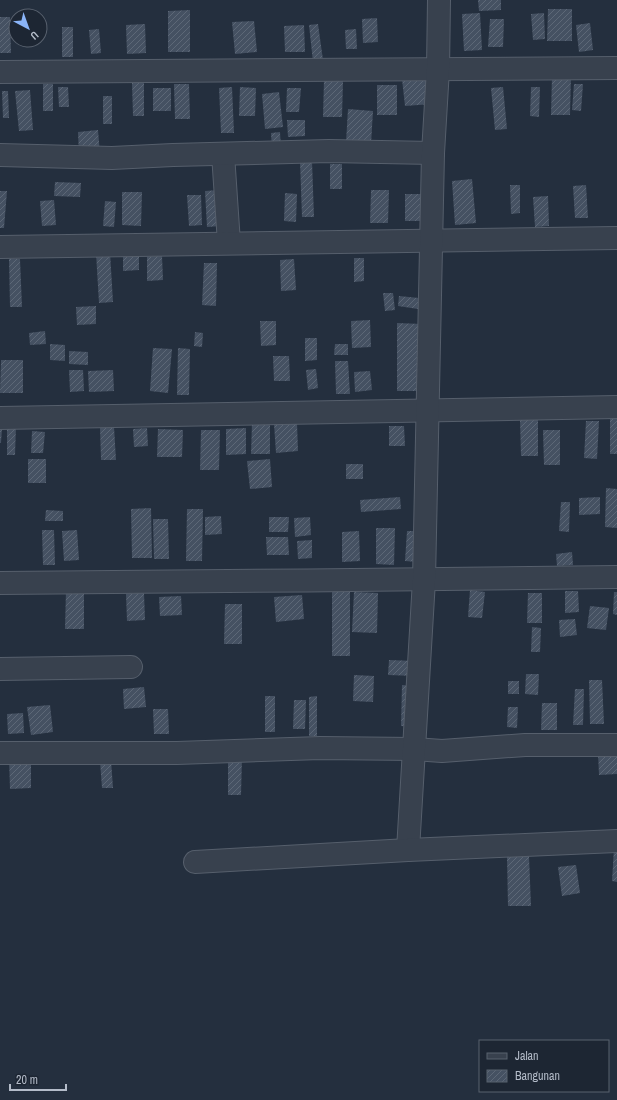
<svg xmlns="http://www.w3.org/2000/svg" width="617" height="1100" font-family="'Archivo Narrow',sans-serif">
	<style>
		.building { fill: url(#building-hatch) }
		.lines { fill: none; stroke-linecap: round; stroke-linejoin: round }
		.minor-casing { stroke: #565f6c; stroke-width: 24 }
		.minor { stroke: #38414e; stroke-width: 22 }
	</style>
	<defs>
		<pattern id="building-hatch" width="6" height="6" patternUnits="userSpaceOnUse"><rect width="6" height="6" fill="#455162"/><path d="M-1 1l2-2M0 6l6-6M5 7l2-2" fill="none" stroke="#5d6877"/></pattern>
	</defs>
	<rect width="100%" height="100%" fill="#242f3e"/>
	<g class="building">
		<path d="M478,0H501V10L479,11Z"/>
		<path d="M548,9H572V41H547Z"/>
		<path d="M190,10V52H168V11Z"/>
		<path d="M480,13L482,50L464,51L462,14Z"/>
		<path d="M544,13L545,39L533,40L531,14Z"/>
		<path d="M0,17H10L11,53H0Z"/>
		<path d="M377,18L378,42L363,43L362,19Z"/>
		<path d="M490,19H504L503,47H488Z"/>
		<path d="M254,21L257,52L235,54L232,22Z"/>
		<path d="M590,23L593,50L579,52L576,25Z"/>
		<path d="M145,24L146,53L127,54L126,25Z"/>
		<path d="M318,24L323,60L313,62L309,25Z"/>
		<path d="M304,25L305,52H285L284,26Z"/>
		<rect x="62" y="27" width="11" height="30"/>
		<path d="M99,29L101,53L91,54L89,30Z"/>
		<path d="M356,29L357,49H346L345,30Z"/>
		<path d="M429,75L432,104L405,106L402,79Z"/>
		<path d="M552,76H571L570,115H551Z"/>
		<path d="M324,80L343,81L342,117H323Z"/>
		<path d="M132,83H144V116H133Z"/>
		<rect x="43" y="84" width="10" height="27"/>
		<path d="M174,84H189L190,119H175Z"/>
		<path d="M574,84H583L581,111L572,110Z"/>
		<rect x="377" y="85" width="20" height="30"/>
		<path d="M58,87H68L69,107H59Z"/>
		<path d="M232,87L234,133H221L219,88Z"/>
		<path d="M240,87L256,88L255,116H239Z"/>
		<path d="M503,87L507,129L495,130L491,88Z"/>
		<path d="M531,87H540L539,117L530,116Z"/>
		<rect x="153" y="88" width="18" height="23"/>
		<path d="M287,88H301L299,112H286Z"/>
		<path d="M30,90L33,130L19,131L15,91Z"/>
		<path d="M2,91H8L9,118H3Z"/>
		<path d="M279,92L283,127L265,129L262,94Z"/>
		<rect x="103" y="96" width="9" height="28"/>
		<path d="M348,109L373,111L371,144L346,142Z"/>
		<path d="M287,120H305V136L288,137Z"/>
		<path d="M98,130L100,154L79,155L78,132Z"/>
		<path d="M280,132L281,148L272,149L271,133Z"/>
		<path d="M300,161H312L314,217H302Z"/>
		<rect x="330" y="164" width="12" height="25"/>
		<path d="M472,179L476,223L455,225L452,181Z"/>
		<path d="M55,182L81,183L80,197L54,196Z"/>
		<path d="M510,185H520V213L511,214Z"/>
		<path d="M586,185L588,218H575L573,186Z"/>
		<path d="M219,190L221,226L207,227L205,191Z"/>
		<path d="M371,190H389L388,223H370Z"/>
		<path d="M0,191H7L4,228H0Z"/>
		<path d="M122,192H142L141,226L122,225Z"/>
		<path d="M285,193L297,194L296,222L284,221Z"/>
		<rect x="405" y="194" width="19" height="27"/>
		<path d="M187,195H201L202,225L189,226Z"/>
		<path d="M548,196L549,226L535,227L533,197Z"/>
		<path d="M54,200L56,225L42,226L40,201Z"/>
		<path d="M105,201L116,202L114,227L103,226Z"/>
		<path d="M110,252L113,302L99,303L96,253Z"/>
		<path d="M139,256V270L123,271V257Z"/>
		<path d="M162,256L163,280L147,281V257Z"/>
		<path d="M354,258H364V281L354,282Z"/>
		<path d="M9,259H20L22,307H10Z"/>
		<path d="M294,259L296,290L281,291L280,260Z"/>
		<path d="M204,263H217L216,306L202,305Z"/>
		<path d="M383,293H393L395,310L385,311Z"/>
		<path d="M399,296L419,298L418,309L398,306Z"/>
		<path d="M96,306V324L77,325L76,307Z"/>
		<path d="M370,320L371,347L352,348L351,321Z"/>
		<path d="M260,321H276V345L261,346Z"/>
		<path d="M397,323L422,324L421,391H397Z"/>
		<path d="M45,331L46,344L30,345L29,333Z"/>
		<path d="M195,332L203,333L202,347L194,346Z"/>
		<path d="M305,338H317V360L305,361Z"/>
		<path d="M50,344L65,345V361L50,360Z"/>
		<path d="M335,344H348V355H334Z"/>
		<path d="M153,348L172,349L168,393L150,391Z"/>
		<path d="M178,348L190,349L189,395H177Z"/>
		<path d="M69,351L88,352V365L69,364Z"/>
		<path d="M273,356H289L290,381H274Z"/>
		<path d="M1,360H23V393H0Z"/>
		<path d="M335,361H348L350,394H336Z"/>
		<path d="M316,369L318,388L308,390L306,370Z"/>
		<path d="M69,370H83L84,391L70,392Z"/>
		<path d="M113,370L114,391L89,392L88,371Z"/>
		<path d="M370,371L372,390L355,392L354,372Z"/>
		<path d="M520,419H538V456H521Z"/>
		<rect x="610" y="419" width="7" height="35"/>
		<path d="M586,421H599L597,459L584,458Z"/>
		<path d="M252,423H270V454H251Z"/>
		<path d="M297,423L298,451L276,453L274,424Z"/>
		<path d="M7,426H16L15,455H7Z"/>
		<path d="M389,426H404L405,446H389Z"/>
		<path d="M100,427H114L116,460H101Z"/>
		<path d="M0,428H2L1,443H0Z"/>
		<path d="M147,428L148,446L134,447L133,429Z"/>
		<path d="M246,428V454L226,455V429Z"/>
		<path d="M158,429L183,430L182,457H157Z"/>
		<path d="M201,430H220L219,470H200Z"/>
		<path d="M543,430H560V465H544Z"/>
		<path d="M32,431L45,432L43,453H31Z"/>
		<rect x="28" y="459" width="18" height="24"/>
		<path d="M270,459L272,487L250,489L247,461Z"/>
		<rect x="346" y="464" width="17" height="15"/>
		<path d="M606,488L617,489V528L605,527Z"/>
		<path d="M400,497L401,509L361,512L360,500Z"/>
		<path d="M600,497V514L579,515V498Z"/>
		<path d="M561,502H570L569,532L559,531Z"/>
		<path d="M151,508L152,558H132L131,509Z"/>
		<path d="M187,509H203L202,561H186Z"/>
		<path d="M46,510L63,511V521H45Z"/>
		<path d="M221,516L222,534L205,535V517Z"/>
		<path d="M269,517H289L288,532H269Z"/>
		<path d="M310,517L311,535L295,537L294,518Z"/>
		<path d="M153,519H168L169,559H154Z"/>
		<path d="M376,528H395L394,565L376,564Z"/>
		<path d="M42,530H54L55,565H43Z"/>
		<path d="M77,530L79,560L64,561L62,531Z"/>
		<path d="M359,531L360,561L342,562V532Z"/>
		<path d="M407,531H419L417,562L405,561Z"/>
		<path d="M266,537H288L289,555H267Z"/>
		<path d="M312,540V558L298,559L297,541Z"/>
		<path d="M572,552L573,565L557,566L556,554Z"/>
		<path d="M350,588V656H332V589Z"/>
		<path d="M66,590H84V629H65Z"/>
		<path d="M470,590L485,592L482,618L468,617Z"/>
		<path d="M565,591H578L579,612L565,613Z"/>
		<path d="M354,592L378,593L377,633L352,632Z"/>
		<path d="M614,592H617V615L613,614Z"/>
		<path d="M144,593L145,620L127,621L126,594Z"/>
		<path d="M528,593H542V623H527Z"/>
		<path d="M302,595L304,619L276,622L274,597Z"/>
		<path d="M181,596L182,615L160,616L159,597Z"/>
		<path d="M225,604H242V644H224Z"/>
		<path d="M590,606L609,608L606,630L587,628Z"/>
		<path d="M575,619L577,635L560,637L559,620Z"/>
		<path d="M532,627L541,628L540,652H531Z"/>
		<path d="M389,660L416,661L415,676L388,675Z"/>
		<path d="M526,674H539L538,695L525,694Z"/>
		<path d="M354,675L374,676L373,702L353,701Z"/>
		<path d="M589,680H602L604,724H590Z"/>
		<rect x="508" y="681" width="11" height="13"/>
		<path d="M402,685L415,686L413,727L401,726Z"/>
		<path d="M144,687L146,707L124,709L123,689Z"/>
		<path d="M575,689H584L583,725H573Z"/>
		<rect x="265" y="696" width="10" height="36"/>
		<path d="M317,696V736H309V697Z"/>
		<path d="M294,700H306L305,729H293Z"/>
		<path d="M542,703H557V730H541Z"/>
		<path d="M50,705L53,732L31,735L27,707Z"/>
		<path d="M508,707H518L517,728L507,727Z"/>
		<path d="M153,709H168L169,734H154Z"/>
		<path d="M23,713L24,733L8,734L7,714Z"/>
		<path d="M617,752V774L599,775L598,753Z"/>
		<path d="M31,757V788L10,789L9,758Z"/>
		<path d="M228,757H242L241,795H228Z"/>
		<path d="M111,760L113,788H102L100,761Z"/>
		<path d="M614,848H617V882L612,881Z"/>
		<path d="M529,856L531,906H508L507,857Z"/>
		<path d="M576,865L580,893L562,896L558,867Z"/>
	</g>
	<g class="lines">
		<g class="minor-casing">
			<g id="minor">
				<path d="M0,72L617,68"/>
				<path d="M223,154L229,243"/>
				<path d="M0,155L112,158L173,155L329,151L433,153"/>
				<path d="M0,247L617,238"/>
				<path d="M0,418L617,407"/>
				<path d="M0,583C206,581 411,580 617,577"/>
				<path d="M0,669L131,667"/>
				<path d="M0,753H177L320,748L414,749L442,751L525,745H617"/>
				<path d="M408,850L424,580L433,153L438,69L439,0"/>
				<path d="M195,862L408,850L617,841"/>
			</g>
		</g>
		<use href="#minor" class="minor"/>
	</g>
	<rect x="479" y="1040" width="130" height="52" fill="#1d2633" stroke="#59626f"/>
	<rect x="487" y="1053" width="20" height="6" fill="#38414e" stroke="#59626f"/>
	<text x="515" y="1060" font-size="12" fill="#b4bcc9">Jalan</text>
	<rect x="487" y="1070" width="20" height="12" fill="url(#building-hatch)" stroke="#59626f"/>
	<text x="515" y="1080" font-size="12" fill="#b4bcc9">Bangunan</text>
	<g transform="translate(28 28) rotate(139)"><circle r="19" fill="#1d2633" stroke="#59626f"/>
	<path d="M0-3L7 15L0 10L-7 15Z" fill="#8ab4f8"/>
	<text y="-6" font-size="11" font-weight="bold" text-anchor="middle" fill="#b4bcc9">U</text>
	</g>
	<path d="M10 1084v6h56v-6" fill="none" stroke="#b4bcc9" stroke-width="2"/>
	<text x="16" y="1084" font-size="12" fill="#b4bcc9" stroke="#1d2633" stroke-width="3" paint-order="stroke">20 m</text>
</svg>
